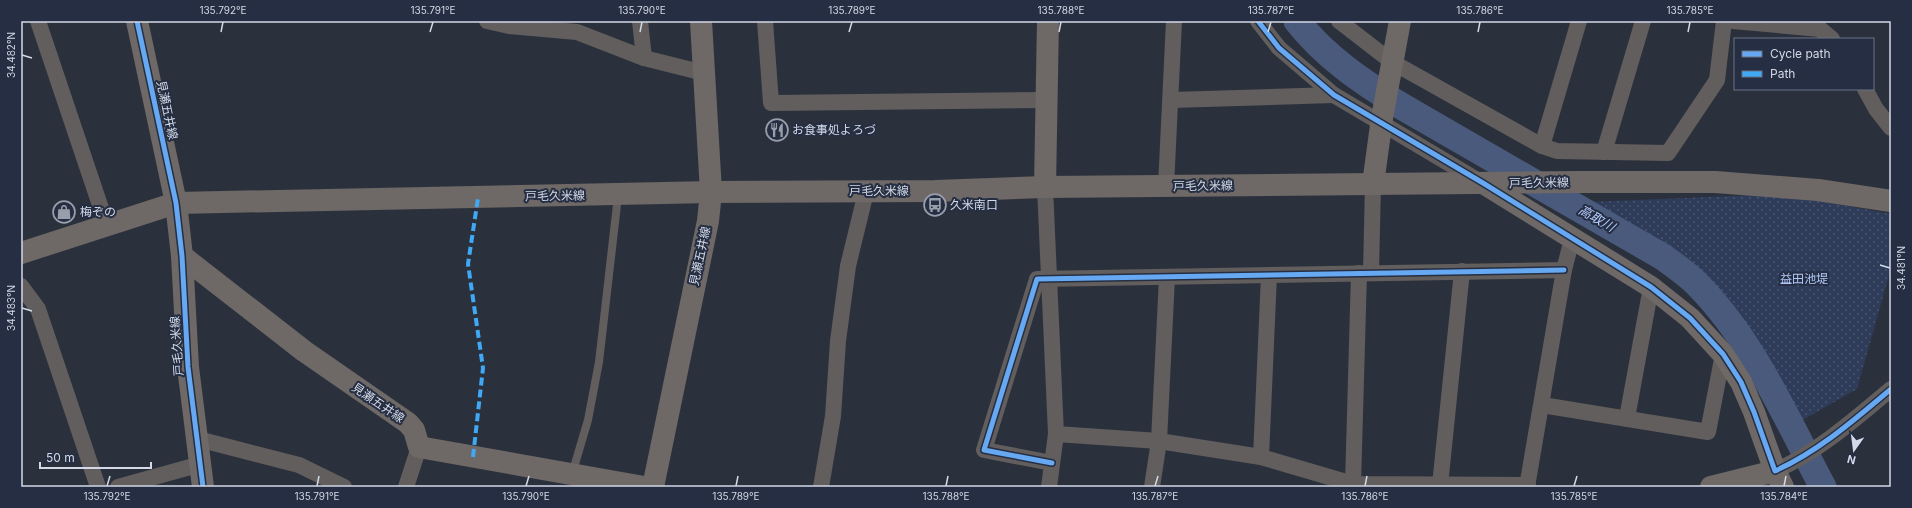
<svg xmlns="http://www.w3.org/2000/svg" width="1912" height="508" font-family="Inter,'Noto Sans JP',sans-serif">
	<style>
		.park { fill: url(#park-dots) }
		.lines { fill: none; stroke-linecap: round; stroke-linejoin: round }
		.river { stroke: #4a5a7c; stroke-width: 27 }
		.lane { stroke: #625e5d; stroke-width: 8 }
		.street { stroke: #625e5d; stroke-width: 16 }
		.secondary { stroke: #6e6866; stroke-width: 22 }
		.quiet { stroke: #3fa9f5; stroke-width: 4; stroke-dasharray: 8 4; stroke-linecap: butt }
		.cycleway-casing { stroke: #252e42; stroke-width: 8 }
		.cycleway { stroke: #66a8f1; stroke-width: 5 }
		.ticks { fill: none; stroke: #d3d9e6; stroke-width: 1.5 }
		.labels { text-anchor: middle; stroke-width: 4; stroke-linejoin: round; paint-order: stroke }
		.street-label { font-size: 12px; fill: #d3d9e6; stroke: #252e42 }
		.poi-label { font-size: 12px; fill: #d3d9e6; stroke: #252e42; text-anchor: start }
		.park-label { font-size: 12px; fill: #b0c7f8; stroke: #252e42 }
		.water-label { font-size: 13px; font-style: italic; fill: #b2c9fa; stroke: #252e42 }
		.neatline { fill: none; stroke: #d3d9e6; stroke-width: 1.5 }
		.ticks-label { font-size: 10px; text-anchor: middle; fill: #d3d9e6 }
	</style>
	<defs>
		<pattern id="park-dots" width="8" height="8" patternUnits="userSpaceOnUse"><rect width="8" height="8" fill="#2e3b59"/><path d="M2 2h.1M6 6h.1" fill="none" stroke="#4b5771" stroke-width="1.8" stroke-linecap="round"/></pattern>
	</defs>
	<rect width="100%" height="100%" fill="#2b313c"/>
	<path class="park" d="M1783,194L1891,214V268L1857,389L1799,422L1729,308L1698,275L1625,221L1589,202Z"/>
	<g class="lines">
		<path class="river" d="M1297,21C1326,58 1364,83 1403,107L1663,257C1674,265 1687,274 1696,283C1753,340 1786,418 1823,487"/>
		<path class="lane" d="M572,474L588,420L599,362L618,196"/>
		<g class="street">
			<path d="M38,21L107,226"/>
			<path d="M487,21L509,26L577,32L644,58L704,73"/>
			<path d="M640,21L644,58"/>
			<path d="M765,21L771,103L1047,100"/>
			<path d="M1258,21L1279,48L1334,95L1482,183"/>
			<path d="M1339,21L1392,62L1542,146L1557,151L1668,153L1717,80L1724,21"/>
			<path d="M1733,21L1820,29"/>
			<path d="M1816,21L1820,29L1832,39"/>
			<path d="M1865,89L1876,109L1891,128"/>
			<path d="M1171,100L1334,95"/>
			<path d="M1542,146L1579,21"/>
			<path d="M1604,152L1643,21"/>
			<path d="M1166,186L1174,21"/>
			<path d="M1045,187L1056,434L1049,487"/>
			<path d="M1371,272L1373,184"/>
			<path d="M21,286L38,309L98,487"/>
			<path d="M1542,405L1708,432L1723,354"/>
			<path d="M1627,418L1651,287"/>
			<path d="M1056,434L1159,441L1261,457L1353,484L1528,485"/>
			<path d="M198,439L299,465L344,487"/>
			<path d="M1261,457L1269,275"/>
			<path d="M1052,463L984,450L1037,279L1564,270"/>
			<path d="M1775,471C1819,451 1854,420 1891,389"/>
			<path d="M1353,484L1359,273"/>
			<path d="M1440,485L1462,271"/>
			<path d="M118,487L201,464"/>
			<path d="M406,487L419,447"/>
			<path d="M821,487L833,416L838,341L848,266L866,192"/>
			<path d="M1152,487L1159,441L1167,277"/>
			<path d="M1527,487L1564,270L1572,239"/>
		</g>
		<g class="secondary">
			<path d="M137,21L176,203L182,256L188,367L203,487"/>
			<path d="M1483,183L1651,287L1690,318L1723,354L1741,382L1754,412L1775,471L1783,487"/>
			<path d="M1373,184L1382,118L1400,21"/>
			<path d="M1045,187L1048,21"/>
			<path d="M21,253L176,203L711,192L935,191L1045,187L1580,182H1715L1818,190L1891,201"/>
			<path d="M182,256L304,351L408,423L414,430L419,447L644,487"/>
			<path d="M653,487L708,221L711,192L701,21"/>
			<path d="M1711,487L1775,471"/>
		</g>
		<path class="quiet" d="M473,457L483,368L468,264L478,198"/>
		<g class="cycleway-casing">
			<g id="cycleway">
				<path d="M137,21L176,203L182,256L188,367L203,487"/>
				<path d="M1258,21L1279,48L1334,95L1483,183L1651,287L1690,318L1723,354L1741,382L1754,412L1775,471C1819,451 1854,420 1891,389"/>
				<path d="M1052,463L984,450L1037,279L1564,270"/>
			</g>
		</g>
		<use href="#cycleway" class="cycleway"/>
	</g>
	<path class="ticks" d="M221,32L223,22M430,32L433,22M640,32L642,22M849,32L852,22M1059,32L1061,22M1268,32L1271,22M1478,32L1480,22M1688,32L1690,22M22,55L32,58M1880,265L1890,268M22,308L32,311M107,486L110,476M317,486L319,476M526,486L529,476M736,486L738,476M946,486L948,476M1155,486L1158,476M1365,486L1367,476M1574,486L1577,476M1784,486L1786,476"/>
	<defs>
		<g id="restaurant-ring" transform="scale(1.15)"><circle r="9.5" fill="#252e42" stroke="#989eaa" stroke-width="1.5"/><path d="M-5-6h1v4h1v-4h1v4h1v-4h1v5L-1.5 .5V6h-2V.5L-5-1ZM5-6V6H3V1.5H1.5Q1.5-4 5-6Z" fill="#989eaa"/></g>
		<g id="bus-ring" transform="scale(1.15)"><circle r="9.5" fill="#252e42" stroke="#989eaa" stroke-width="1.5"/><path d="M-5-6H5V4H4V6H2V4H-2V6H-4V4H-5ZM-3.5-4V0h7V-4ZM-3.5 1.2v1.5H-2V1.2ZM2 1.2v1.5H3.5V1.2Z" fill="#989eaa"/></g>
		<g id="shop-ring" transform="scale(1.15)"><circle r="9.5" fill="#252e42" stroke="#989eaa" stroke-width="1.5"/><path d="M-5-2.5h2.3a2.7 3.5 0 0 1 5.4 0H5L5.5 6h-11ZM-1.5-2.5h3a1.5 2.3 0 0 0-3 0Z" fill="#989eaa"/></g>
	</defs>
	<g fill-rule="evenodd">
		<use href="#restaurant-ring" x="777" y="130"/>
		<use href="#bus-ring" x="935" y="205"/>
		<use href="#shop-ring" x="64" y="212"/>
	</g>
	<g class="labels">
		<g class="street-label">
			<text transform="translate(167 110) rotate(78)" y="4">見瀬五井線</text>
			<text transform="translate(1539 183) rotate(-1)" y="4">戸毛久米線</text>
			<text transform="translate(1203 186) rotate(-1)" y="4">戸毛久米線</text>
			<text x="879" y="195">戸毛久米線</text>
			<text transform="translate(555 196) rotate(-1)" y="4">戸毛久米線</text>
			<text transform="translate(700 256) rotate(-78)" y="4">見瀬五井線</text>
			<text transform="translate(177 346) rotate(-94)" y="4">戸毛久米線</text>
			<text transform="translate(378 403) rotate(34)" y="4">見瀬五井線</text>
		</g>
		<g class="poi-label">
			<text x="792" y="134">お食事処よろづ</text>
			<text x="950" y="209">久米南口</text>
			<text x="80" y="216">梅ぞの</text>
		</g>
		<g class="park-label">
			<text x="1804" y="283">益田池堤</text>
		</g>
		<g class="water-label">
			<text transform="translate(1597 218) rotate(30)" y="5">高取川</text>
		</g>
	</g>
	<rect width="1912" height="508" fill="none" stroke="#252e42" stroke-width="44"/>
	<rect x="1734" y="38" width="140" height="52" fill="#252e42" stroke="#6b7284"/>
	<rect x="1742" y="51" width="20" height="6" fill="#66a8f1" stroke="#6b7284"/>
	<text x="1770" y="58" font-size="12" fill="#d3d9e6">Cycle path</text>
	<rect x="1742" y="71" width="20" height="6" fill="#3fa9f5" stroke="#6b7284"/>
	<text x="1770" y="78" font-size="12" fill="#d3d9e6">Path</text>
	<g transform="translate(1854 450) rotate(194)" stroke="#252e42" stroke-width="3" paint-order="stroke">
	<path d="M0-3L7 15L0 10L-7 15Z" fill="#d3d9e6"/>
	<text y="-6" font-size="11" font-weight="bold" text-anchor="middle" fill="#d3d9e6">N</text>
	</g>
	<path d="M40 462v6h111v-6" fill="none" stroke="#d3d9e6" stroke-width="2"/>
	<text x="46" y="462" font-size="12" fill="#d3d9e6" stroke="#252e42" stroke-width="3" paint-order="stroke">50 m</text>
	<rect x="22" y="22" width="1868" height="464" class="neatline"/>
	<g class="ticks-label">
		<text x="223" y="14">135.792°E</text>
		<text x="433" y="14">135.791°E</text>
		<text x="642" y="14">135.790°E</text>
		<text x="852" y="14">135.789°E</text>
		<text x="1061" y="14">135.788°E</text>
		<text x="1271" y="14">135.787°E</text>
		<text x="1480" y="14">135.786°E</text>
		<text x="1690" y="14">135.785°E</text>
		<text transform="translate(11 55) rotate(-90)" y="4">34.482°N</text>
		<text transform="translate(1901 268) rotate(-90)" y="4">34.481°N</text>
		<text transform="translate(11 308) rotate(-90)" y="4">34.483°N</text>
		<text x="107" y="500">135.792°E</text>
		<text x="317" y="500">135.791°E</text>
		<text x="526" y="500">135.790°E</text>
		<text x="736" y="500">135.789°E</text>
		<text x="946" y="500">135.788°E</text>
		<text x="1155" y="500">135.787°E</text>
		<text x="1365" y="500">135.786°E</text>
		<text x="1574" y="500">135.785°E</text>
		<text x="1784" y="500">135.784°E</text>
	</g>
</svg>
